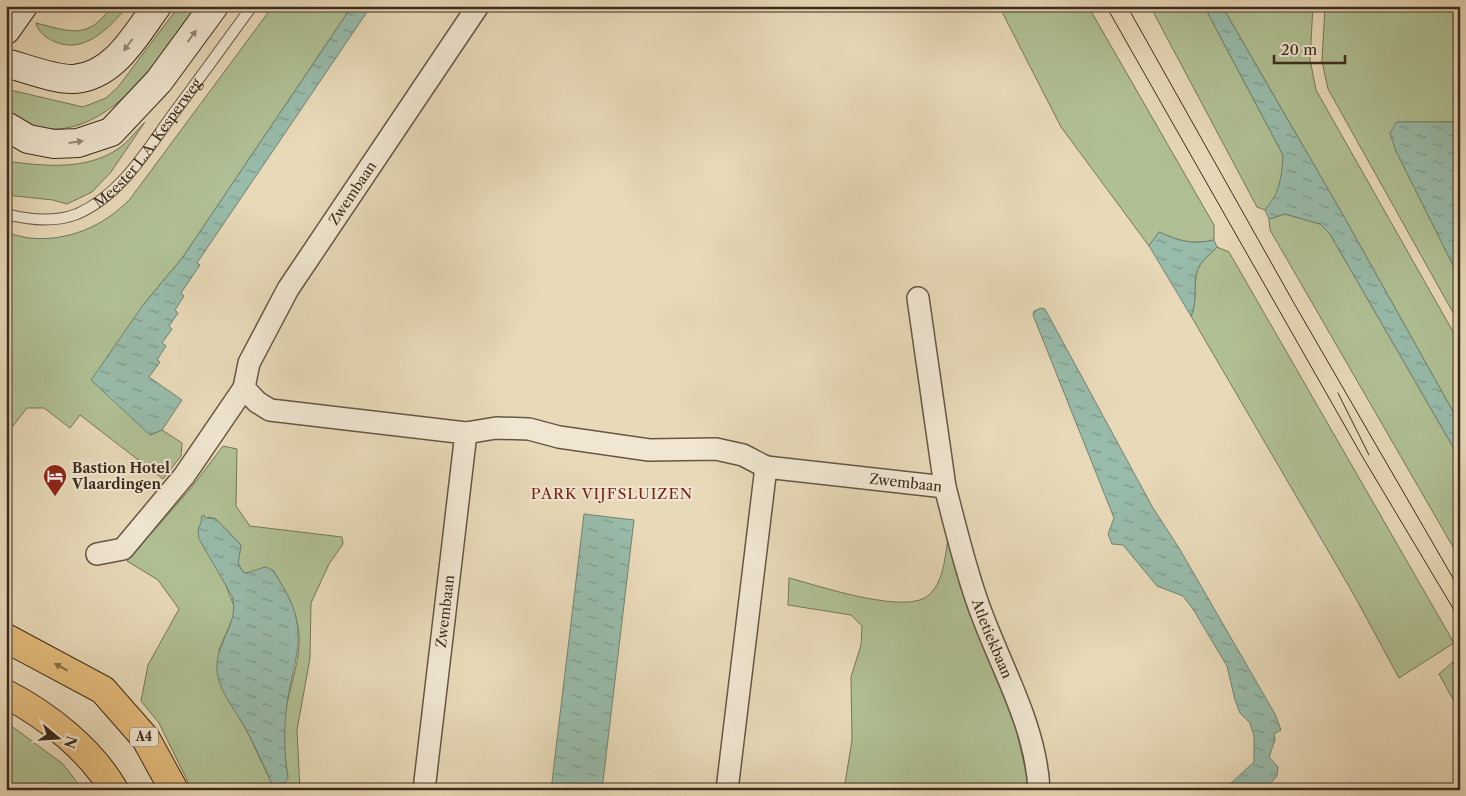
<svg xmlns="http://www.w3.org/2000/svg" width="1466" height="796" font-family="'Libre Caslon Text',serif">
	<style>
		.green { fill: #b0c094; stroke: #767658; fill-rule: evenodd }
		.water { fill: url(#water-ripples); stroke: #738271 }
		.lines { fill: none; stroke-linecap: round; stroke-linejoin: round }
		.lane-casing { stroke: #665743; stroke-width: 12 }
		.street-casing { stroke: #665743; stroke-width: 24 }
		.secondary-casing { stroke: #3b2c1c; stroke-width: 30 }
		.highway-casing { stroke: #3b2c1c; stroke-width: 30 }
		.lane { stroke: #f0e6d1; stroke-width: 10 }
		.street { stroke: #f0e6d1; stroke-width: 21 }
		.secondary { stroke: #f0e6d1; stroke-width: 28 }
		.highway { stroke: #e4bc7c; stroke-width: 28 }
		.tram { stroke: #3b2c1c; stroke-width: 1 }
		.oneway { fill: #968976 }
		.oneway2 { fill: #876d47 }
		.labels { text-anchor: middle; stroke-width: 4; stroke-linejoin: round; paint-order: stroke }
		.shield { fill: #f0e6d1; stroke: #716452; stroke-width: 1 }
		.shield-label { font-size: 12px; font-weight: bold; fill: #3b2c1c }
		.street-label { font-size: 14px; fill: #3b2c1c; stroke: #f0e6d1 }
		.poi-label { font-size: 14px; font-weight: bold; fill: #3b2c1c; stroke: #f0e6d1; text-anchor: start }
		.neighbourhood-label { font-size: 15px; letter-spacing: 1px; fill: #7a1f14; stroke: #f0e6d1 }
	</style>
	<defs>
		<pattern id="water-ripples" width="26" height="14" patternUnits="userSpaceOnUse" patternTransform="scale(1.25)"><rect width="26" height="14" fill="#98bbaa"/><path d="M2 4q2-2 4 0t4 0M15 11q2-2 4 0t4 0" fill="none" stroke="#7d988a"/></pattern>
	</defs>
	<rect width="100%" height="100%" fill="#e8d9b8"/>
	<filter id="stains"><feTurbulence type="fractalNoise" baseFrequency=".004" numOctaves="4"/><feColorMatrix values="0 0 0 0 .2 0 0 0 0 .09 0 0 0 0 .02 0 0 0 .5 -.17"/></filter>
	<radialGradient id="worn" r=".72"><stop offset=".6" stop-color="#630" stop-opacity="0"/><stop offset="1" stop-color="#630" stop-opacity=".3"/></radialGradient>
	<g class="green">
		<path d="M112,6H128C109,28 83,57 51,40C44,36 38,31 36,23C72,32 88,40 112,6Z"/>
		<path d="M179,6H197C161,55 114,135 44,129C30,127 16,122 6,112V89L83,107L106,98L118,87Z"/>
		<path d="M273,6H352L183,257L143,305L150,435L162,430L182,443L181,456L163,479L80,415L70,428L44,408H27L6,435V233C14,234 21,237 29,238C68,242 104,226 130,199Z"/>
		<path d="M999,6H1088L1214,225V240C1192,245 1179,241 1159,232L1149,246L1061,127Z"/>
		<path d="M1150,6H1204L1283,155C1282,178 1281,192 1265,210L1257,207Z"/>
		<path d="M1222,6H1313L1310,59L1316,90L1460,344V424L1343,215Z"/>
		<path d="M1325,6H1460V122H1398L1391,133L1396,151L1460,279V325L1328,89L1322,61Z"/>
		<path d="M145,122L111,172L92,192L67,204L53,200L6,195V161C43,166 85,171 118,149C128,142 137,130 145,122Z"/>
		<path d="M1285,214L1320,224L1330,234L1460,459V559L1270,230L1269,219Z"/>
		<path d="M1217,247L1229,252L1454,643L1399,678L1354,595L1191,316C1199,300 1191,279 1200,265C1204,258 1212,253 1217,247Z"/>
		<path d="M223,446L237,449L236,506L250,526L342,537L343,544L329,564L311,603L310,658L297,730L300,790H192L159,723L141,701L148,665L179,609L158,580L127,561L192,487ZM209,517L216,519L241,545L238,563L243,572C254,575 258,566 273,570C285,590 297,610 299,634C301,660 290,684 286,709C283,731 284,755 288,777L272,784L247,731L223,690L219,650L234,615V606L201,522Z"/>
		<path d="M949,533L1014,720L1030,790H844L852,740L851,677L861,645L862,626L851,615L788,605L789,578C817,585 909,617 930,594C945,579 945,553 949,533Z"/>
		<path d="M1460,656V712L1439,674Z"/>
		<path d="M6,722L63,764L83,790H6Z"/>
	</g>
	<g class="water">
		<path d="M352,6H371L197,263L200,265L181,293L184,296L175,310L178,313L169,326L172,329L162,343L166,346L157,360L160,362L149,377L182,400L162,430L150,435L91,380L143,305L183,257Z"/>
		<path d="M1204,6H1222L1343,215L1460,424V459L1330,234L1320,224L1285,214L1269,219L1265,210C1280,193 1282,176 1283,155Z"/>
		<path d="M1397,122H1460V279L1396,151L1390,133Z"/>
		<path d="M1159,232C1179,241 1192,245 1214,240L1217,247C1212,253 1204,258 1200,265C1191,279 1199,300 1191,316L1149,246Z"/>
		<path d="M1041,308L1045,309L1153,508L1179,548L1275,714L1281,730L1274,734L1275,740L1269,757L1278,767L1277,776L1264,790H1219L1227,787L1254,762V736L1250,723L1240,713L1235,700L1227,666L1193,609L1183,596L1157,586L1123,545L1112,544L1108,534L1114,518L1033,315L1034,311Z"/>
		<path d="M584,514L634,520L602,790H551Z"/>
		<path d="M204,515L205,518L216,519L241,545L238,564L243,572L247,573L265,567C274,568 277,578 282,585C313,635 291,662 286,712C284,734 284,756 288,777L283,786L272,784C264,766 256,748 247,731C237,712 218,691 217,670C215,642 240,624 232,596L199,539L198,530L202,520L201,517Z"/>
	</g>
	<g class="lines">
		<g class="lane-casing">
			<g id="lane">
				<path id="s1" d="M6,214C29,220 54,223 77,214C120,196 147,150 173,114C200,78 226,42 252,6"/>
			</g>
		</g>
		<g class="street-casing">
			<g id="street">
				<path d="M466,433L496,428L529,429L559,437L649,450L716,449L743,455L766,467"/>
				<path id="s2" d="M945,487C955,525 964,564 977,601C998,663 1036,723 1039,790"/>
				<path d="M97,554L123,549L184,476L244,388"/>
				<path id="s3" d="M424,790L466,433L270,410L257,402L244,388L249,363L288,289L478,6"/>
				<path id="s4" d="M727,790L766,467L945,487L918,298"/>
			</g>
		</g>
		<g class="secondary-casing">
			<g id="secondary">
				<path d="M6,30L23,6"/>
				<path d="M6,63C25,68 55,80 74,79C114,76 135,36 157,6"/>
				<path d="M6,126L28,139L54,144L78,143L111,132L159,81L214,6"/>
			</g>
		</g>
		<g class="highway-casing">
			<g id="highway">
				<path d="M6,638L103,690L146,739L174,790"/>
				<path d="M6,694C47,715 91,750 114,790"/>
			</g>
		</g>
		<use href="#lane" class="lane"/>
		<use href="#street" class="street"/>
		<use href="#secondary" class="secondary"/>
		<use href="#highway" class="highway"/>
		<g class="tram">
			<path d="M1106,6L1362,456L1460,620"/>
			<path d="M1127,6L1295,305L1460,590"/>
			<path d="M1338,393L1369,455"/>
		</g>
	</g>
	<defs><path id="oneway-solid" d="M-6-.8H1V-3.2L6.5 0L1 3.2V.8H-6Z" transform="scale(1.25)"/></defs>
	<g class="oneway">
		<use href="#oneway-solid" transform="translate(192 36) rotate(-54)"/>
		<use href="#oneway-solid" transform="translate(128 45) rotate(127)"/>
		<use href="#oneway-solid" transform="translate(76 142) rotate(-8)"/>
	</g>
	<use class="oneway2" href="#oneway-solid" transform="translate(61 667) rotate(-151)"/>
	<defs>
		<g id="hotel-pin" transform="scale(1.25)"><path d="M0 17L-7.5 6A9.5 9.5 0 1 1 7.5 6Z" fill="#8f2418" stroke="#f0e6d1"/><path d="M-6-4.5h1.5V1H6V5H4.5V3h-9V5H-6ZM-4 0a1.8 1.8 0 1 1 3.6 0ZM.5 0V-2.5h3Q6-2.5 6 0Z" fill="#fff"/></g>
	</defs>
	<g fill-rule="evenodd">
		<use href="#hotel-pin" x="55" y="476"/>
	</g>
	<g class="labels">
		<rect class="shield" x="130" y="727.5" width="28" height="19" rx="4"/>
		<g class="shield-label">
			<text x="144" y="741">A4</text>
		</g>
		<g class="street-label">
			<text dy="5" stroke="none"><textPath href="#s1" startOffset="174">Meester L.A. Kesperweg</textPath></text>
			<text dy="5" stroke="none"><textPath href="#s3" startOffset="816">Zwembaan</textPath></text>
			<text dy="5" stroke="none"><textPath href="#s4" startOffset="466">Zwembaan</textPath></text>
			<text dy="5" stroke="none"><textPath href="#s3" startOffset="180">Zwembaan</textPath></text>
			<text dy="5" stroke="none"><textPath href="#s2" startOffset="159">Atletiekbaan</textPath></text>
		</g>
		<g class="poi-label">
			<text x="72" y="473">Bastion Hotel<tspan x="72" dy="16">Vlaardingen</tspan></text>
		</g>
		<g class="neighbourhood-label">
			<text x="612" y="499">PARK VIJFSLUIZEN</text>
		</g>
	</g>
	<rect width="1466" height="796" fill="none" stroke="#e8d9b8" stroke-width="25"/>
	<rect x="8" y="8" width="1451" height="781" fill="none" stroke="#3b2c1c" stroke-width="2.5"/>
	<rect x="12" y="12" width="1441" height="771" fill="none" stroke="#3b2c1c"/>
	<g transform="translate(58 738) rotate(108)" stroke="#f0e6d1" stroke-width="4" paint-order="stroke">
	<path d="M0-4L9 19L0 12L-9 19Z" fill="#3b2c1c"/>
	<text y="-8" font-size="14" font-weight="bold" text-anchor="middle" fill="#3b2c1c">N</text>
	</g>
	<path d="M1274 55v8h71v-8" fill="none" stroke="#3b2c1c" stroke-width="2.5"/>
	<text x="1281" y="55" font-size="15" fill="#3b2c1c" stroke="#f0e6d1" stroke-width="4" paint-order="stroke">20 m</text>
	<rect width="100%" height="100%" filter="url(#stains)"/>
	<rect width="100%" height="100%" fill="url(#worn)"/>
</svg>
